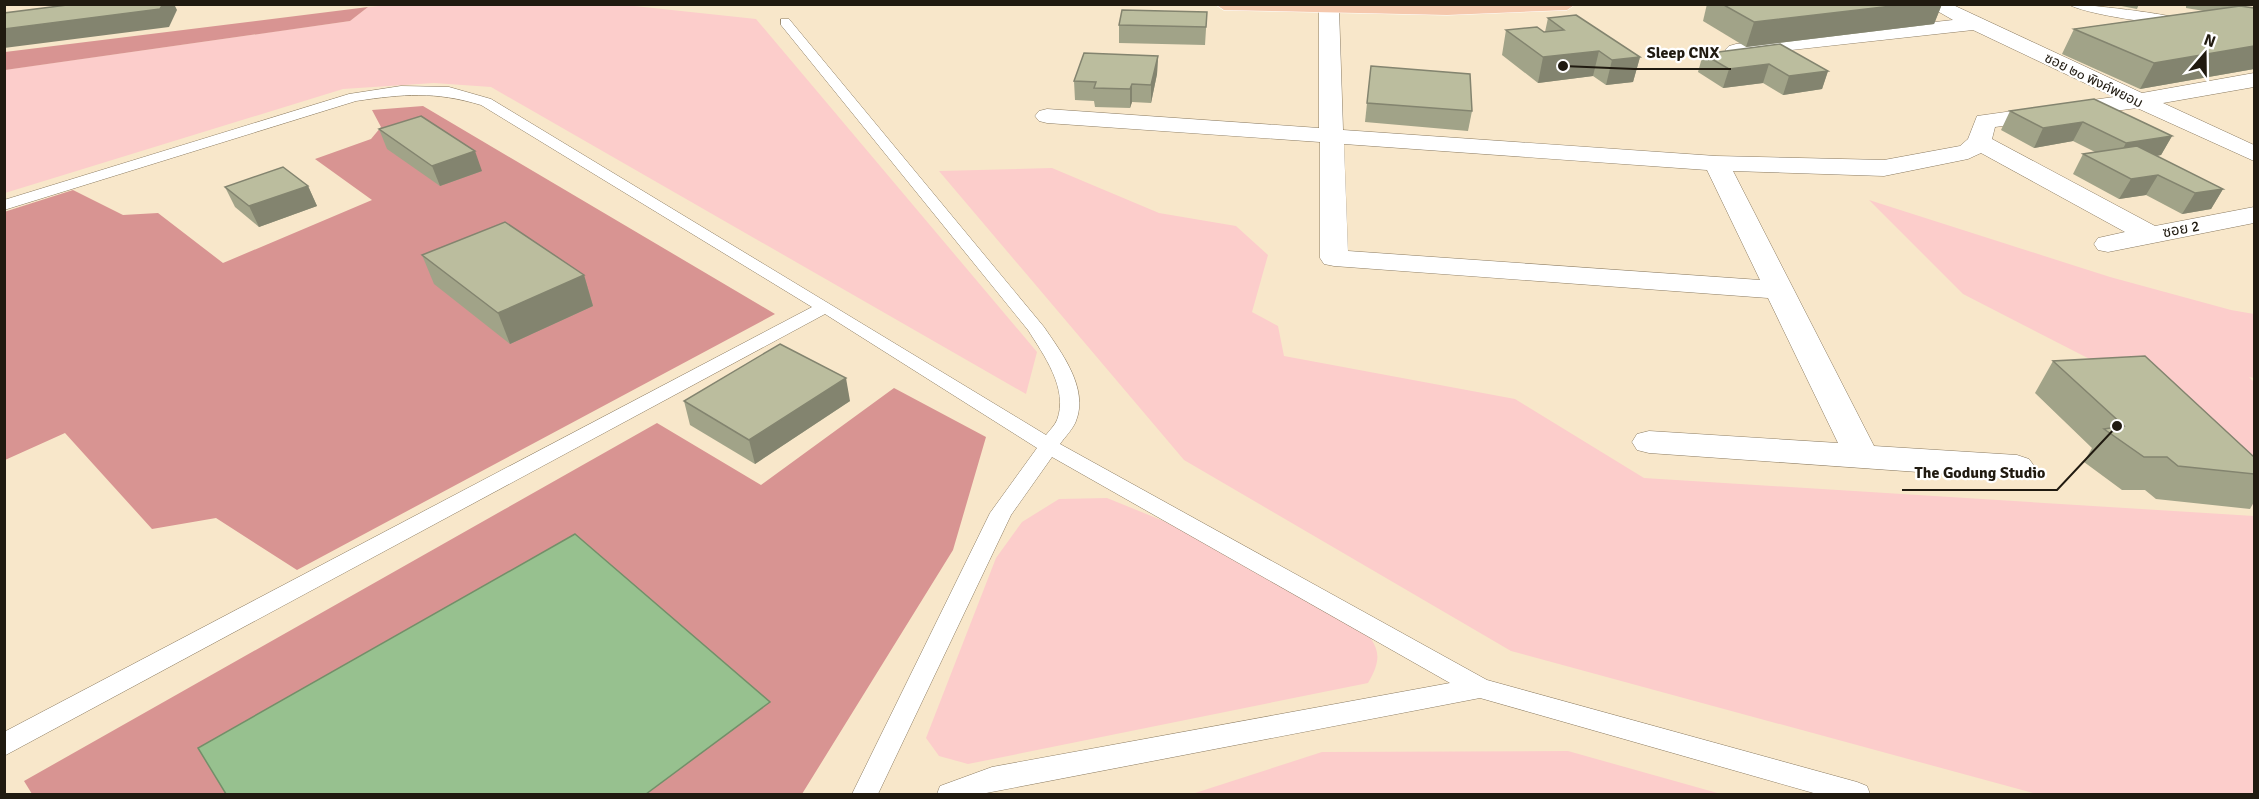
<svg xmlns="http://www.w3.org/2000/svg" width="2259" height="799" font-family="Signika,'Noto Sans Thai',sans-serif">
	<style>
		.green { fill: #fccdcb }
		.forest { fill: #d89492 }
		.water { fill: #97c18f; stroke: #738f69; stroke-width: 1.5 }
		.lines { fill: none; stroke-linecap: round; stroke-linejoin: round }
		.lane-casing { stroke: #8b7b61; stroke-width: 1 }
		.street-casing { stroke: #8b7b61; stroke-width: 1 }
		.primary-casing { stroke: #fff; stroke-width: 1 }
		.lane { fill: #fff; fill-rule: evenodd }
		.street { fill: #fff; fill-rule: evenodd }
		.primary { fill: #f5c8ad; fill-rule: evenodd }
		.wall { fill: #a1a388 }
		.shaded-wall { fill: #83846f }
		.building { fill: #bbbd9e; stroke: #83846f; stroke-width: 1.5 }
		.labels { text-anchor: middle; stroke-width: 4.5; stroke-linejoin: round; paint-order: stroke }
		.far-street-label { font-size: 14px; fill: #201a10; stroke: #fff }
		.street-label { font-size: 15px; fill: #201a10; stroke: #fff }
		.leader { fill: none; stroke: #201a10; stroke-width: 2 }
		.callout-dot { fill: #201a10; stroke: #fff; stroke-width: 2 }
		.callout-label { font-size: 16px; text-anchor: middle; font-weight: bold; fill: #201a10; stroke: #fff; stroke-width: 4.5; stroke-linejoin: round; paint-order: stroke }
	</style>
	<rect width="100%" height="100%" fill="#f8e7ca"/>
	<g class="green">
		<path d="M390,5H625L756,19L1037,352L1026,394L491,87L434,83L343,89L5,193L4,70L350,21L368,7Z"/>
		<path d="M1052,168L1159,213L1236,226L1268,255L1252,312L1278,326L1284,356L1515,399L1644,478L2254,516V794H2037L1511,651L1184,460L939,171Z"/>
		<path d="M1869,200L2110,277L2231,310L2254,314V378L2249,377L2254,382V507L2156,393L1963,294Z"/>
		<path d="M1107,498L1166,522L1356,620C1376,644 1386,653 1368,683L968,764L939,756L926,738L996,558L1022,522L1059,499Z"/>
		<path d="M1568,751L1721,794H1192L1322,752Z"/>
	</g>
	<g class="forest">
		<path d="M368,7L350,21L5,70V52Z"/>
		<path d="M423,106L775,314L297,570L216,518L152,529L65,433L5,460L4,212L73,190L123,215L158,213L223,263L372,200L315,159L371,139L381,127L372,110Z"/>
		<path d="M894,388L986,437L953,550L802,794H646L770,701L198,748L226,794H32L24,781L657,423L761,485Z"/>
	</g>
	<path class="water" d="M575,534L770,702L646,794H226L198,748Z"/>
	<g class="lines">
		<g class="lane-casing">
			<g id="lane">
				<path d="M2068,4C2082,4 2175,14 2182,20C2172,29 2079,13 2068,4Z"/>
				<path d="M781,19H789L1044,327C1061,352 1089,388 1076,421C1073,429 1065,437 1060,444L1487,680L1857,782L1867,786L1870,794H1817L1480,698L981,794H937L940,786L992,767L1450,683L1052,457L1011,515L878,794H852L990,513L1037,448L825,314L4,756V732L812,307L481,105C434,91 404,94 356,101L4,210V200L349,94L401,86L449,87L491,99L1046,435C1049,431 1055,425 1057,420C1069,389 1043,354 1028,330L781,25Z"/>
			</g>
		</g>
		<g class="street-casing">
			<path id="street" d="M1323,4L1336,5L1339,9L1343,130L1716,156L1884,160L1960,146L1968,139L1977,116L2114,97L1973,30L1736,56L1729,54L1725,50L1729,46L1736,44L1953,20L1925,4H1951L2142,93L2254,73V87L2163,103L2254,145V161L2137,108L1995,127L1992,139L2155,226L2254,207V223L2108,252L2098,250L2094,244L2098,238L2125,232L1981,153L1968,159L1884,176L1733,171L1874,446L2017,455L2029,459L2035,467L2029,475L2017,479L1649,453L1637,450L1632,442L1637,434L1649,431L1838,443L1768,298L1334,266L1324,264L1320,258V142L1047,123L1039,121L1035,116L1039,111L1047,109L1319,128V9ZM1344,144L1707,170L1760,280L1348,251Z"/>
		</g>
		<g class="primary-casing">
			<path id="primary" d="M1215,4H1576L1567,10L1447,15L1224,10Z"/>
		</g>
		<use href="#lane" class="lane"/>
		<use href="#street" class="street"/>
		<use href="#primary" class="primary"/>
	</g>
	<g class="wall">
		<path d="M1707,4H1942L1934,24L1746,47L1703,21Z"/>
		<path d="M2111,4H2139L2137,9Z"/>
		<path d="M2186,4H2239L2240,6L2254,8V69L2140,89L2062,54L2074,29L2204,11L2186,8Z"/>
		<path d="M1207,12L1205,45L1119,43V25Z"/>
		<path d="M1548,18L1640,57L1633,82L1606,85L1593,76L1538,83L1502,55L1506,30L1545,32Z"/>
		<path d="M1703,54L1828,71L1822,89L1783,95L1763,83L1723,88L1698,72Z"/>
		<path d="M1158,56L1157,74L1151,103L1132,102L1130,108L1095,107L1094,101L1075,100L1074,81Z"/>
		<path d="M1371,66L1472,111L1468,131L1365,122Z"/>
		<path d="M2010,111L2172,136L2161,155L2157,156L2223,189L2211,209L2182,214L2146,195L2119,199L2073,174L2083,154L2095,152L2073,141L2034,148L2001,130Z"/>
		<path d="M379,129L482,171L440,186L387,149Z"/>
		<path d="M308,186L317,206L259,227L235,207L225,187Z"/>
		<path d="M422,255L584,275L593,306L510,344L434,284Z"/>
		<path d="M2053,361L2254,457V502L2250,509L2156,499L2145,490H2122L2084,462L2092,448L2035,393Z"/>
		<path d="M684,401H850L755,464L690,425Z"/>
	</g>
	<g class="shaded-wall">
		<path d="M163,4H174L177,10L169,27L4,48V29Z"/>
		<path d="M1909,4H1942L1934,24L1746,47L1754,22Z"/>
		<path d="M2254,46V69L2140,89L2154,63Z"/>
		<path d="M1599,51L1593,76L1538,83L1543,57Z"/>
		<path d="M1158,56L1157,74L1151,103V85Z"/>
		<path d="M1640,57L1633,82L1606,85L1612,60Z"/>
		<path d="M1769,64L1763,83L1723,88L1729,69Z"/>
		<path d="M1828,71L1822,89L1783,95L1789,76Z"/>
		<path d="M1132,84V102L1130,108V89Z"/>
		<path d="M2083,122L2073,141L2034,148L2043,128Z"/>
		<path d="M2172,136L2161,155L2115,163L2126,143Z"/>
		<path d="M475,151L482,171L440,186L432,166Z"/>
		<path d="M2158,175L2146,195L2119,199L2131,179Z"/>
		<path d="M308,186L317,206L259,227L249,206Z"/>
		<path d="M2223,189L2211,209L2182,214L2195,193Z"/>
		<path d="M584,275L593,306L510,344L498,313Z"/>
		<path d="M846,378L850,401L755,464L749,440Z"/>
	</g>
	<g class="building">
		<path d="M75,4H163L160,9L4,29V13Z"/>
		<path d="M1722,4H1909L1754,22Z"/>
		<path d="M2240,6L2254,8V46L2154,63L2074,29Z"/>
		<path d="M1122,10L1207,12L1206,27L1119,25Z"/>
		<path d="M1576,15L1640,57L1612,60L1599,51L1543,57L1506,30L1537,27L1544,32L1564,30L1548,18Z"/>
		<path d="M1780,44L1828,71L1789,76L1769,64L1729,69L1703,54Z"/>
		<path d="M1084,53L1158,56L1151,85L1132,84L1130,89L1094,88L1096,82L1074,81Z"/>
		<path d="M1371,66L1470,74L1472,111L1367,103Z"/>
		<path d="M2094,99L2172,136L2126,143L2083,122L2043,128L2010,111Z"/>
		<path d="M421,116L475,151L432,166L379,129Z"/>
		<path d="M2137,146L2223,189L2195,193L2158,175L2131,179L2083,154Z"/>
		<path d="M283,167L308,186L249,206L225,187Z"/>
		<path d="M505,222L584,275L498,313L422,255Z"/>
		<path d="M780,344L846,378L749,440L684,401Z"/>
		<path d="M2145,356L2254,457V474L2178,466L2167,457H2144L2104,429L2124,426L2053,361Z"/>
	</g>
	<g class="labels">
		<g class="far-street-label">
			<text transform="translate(2094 80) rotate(26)" y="5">ซอย ๒๐ พิงค์พยอม</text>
		</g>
		<g class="street-label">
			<text transform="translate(2181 229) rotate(-11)" y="5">ซอย 2</text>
		</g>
	</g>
	<path class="leader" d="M1563 66L1634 69H1731M2117 426L2057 490H1902"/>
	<g class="callout-dot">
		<circle cx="1563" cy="66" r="6"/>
		<circle cx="2117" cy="426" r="6"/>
	</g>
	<g class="callout-label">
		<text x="1683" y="58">Sleep CNX</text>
		<text x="1980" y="478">The Godung Studio</text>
	</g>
	<rect width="2259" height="799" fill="none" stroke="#201a10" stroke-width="12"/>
	<g transform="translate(2205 54) rotate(20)" stroke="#ffffff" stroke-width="4.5" paint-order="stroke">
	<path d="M0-4.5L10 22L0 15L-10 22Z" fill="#201a10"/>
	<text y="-9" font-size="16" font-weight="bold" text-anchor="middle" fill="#201a10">N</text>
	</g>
</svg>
